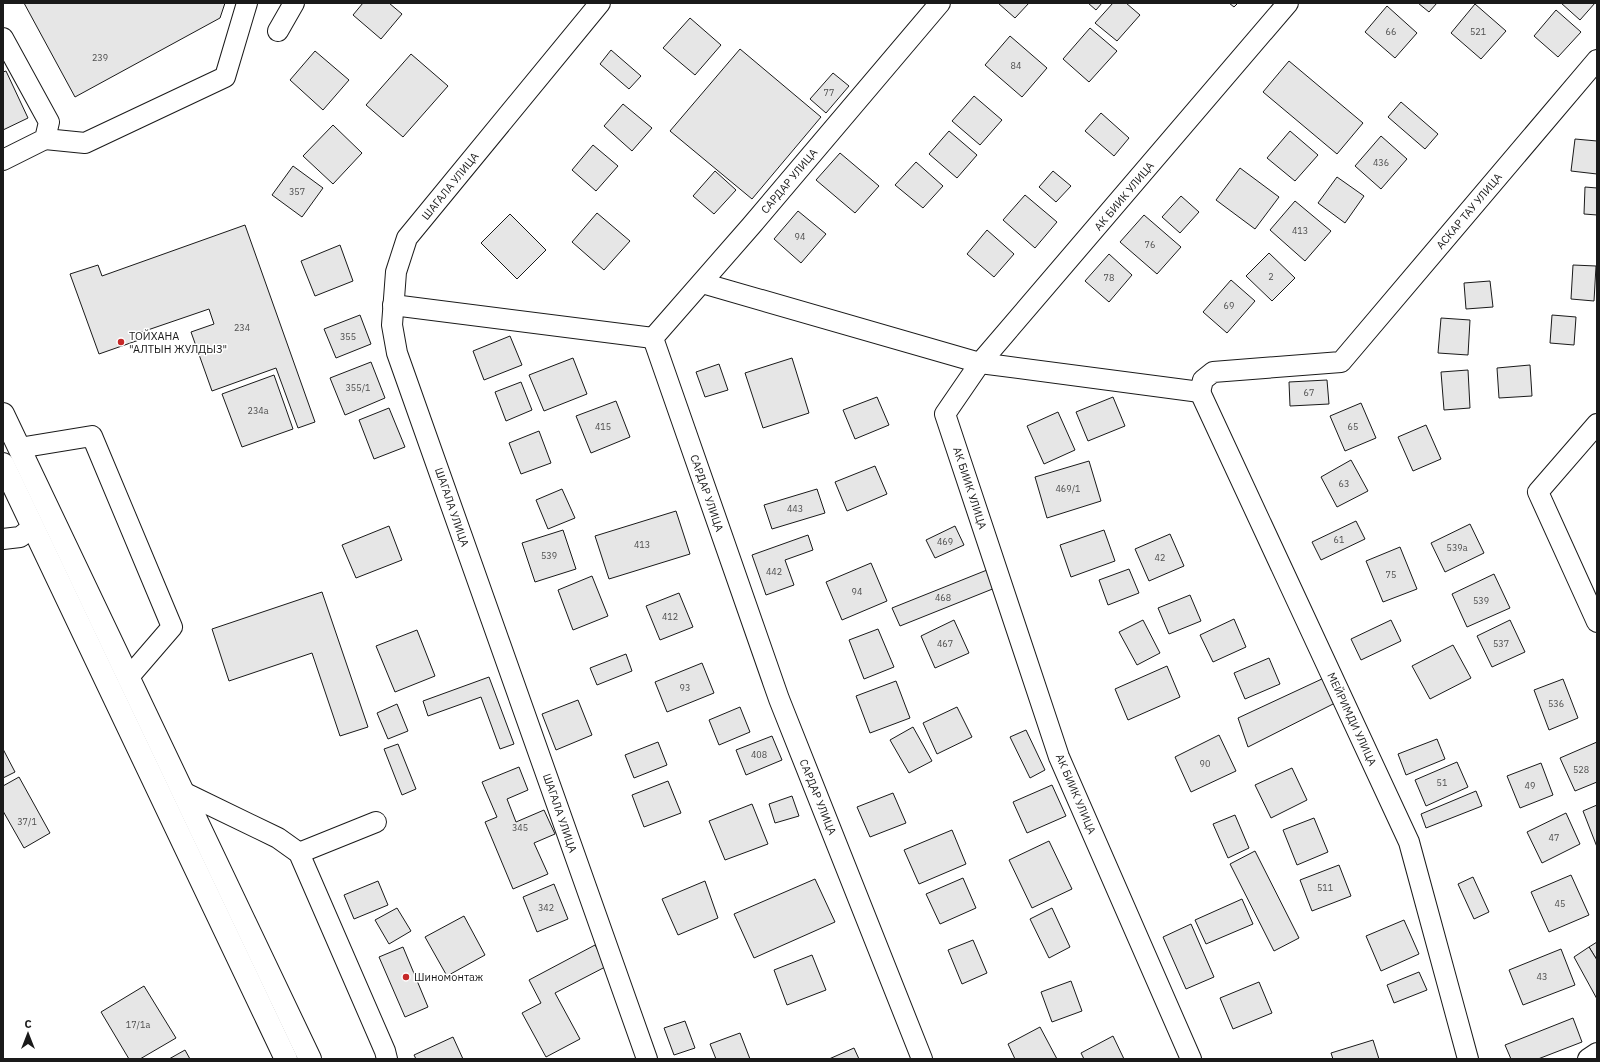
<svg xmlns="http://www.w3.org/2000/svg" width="1600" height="1062" font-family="'IBM Plex Sans',sans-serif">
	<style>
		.building { fill: #e6e6e6; stroke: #1a1a1a }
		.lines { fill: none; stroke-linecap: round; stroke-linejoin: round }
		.minor-casing { stroke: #1a1a1a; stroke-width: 22 }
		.highway-casing { stroke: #1a1a1a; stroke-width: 24 }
		.minor { stroke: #fff; stroke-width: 20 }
		.highway { stroke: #fff; stroke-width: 22 }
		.poi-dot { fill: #c62828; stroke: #fff; stroke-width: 1.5 }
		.labels { text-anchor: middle; stroke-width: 3; stroke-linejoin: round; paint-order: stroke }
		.number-label { font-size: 9px; fill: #4d4d4d }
		.street-label { font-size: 11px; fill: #1a1a1a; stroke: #fff }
		.poi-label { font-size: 11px; fill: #1a1a1a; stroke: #fff; text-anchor: start }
	</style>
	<rect width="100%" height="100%" fill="#fff"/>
	<g class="building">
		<path d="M24,3H225L220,18L75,97Z"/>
		<path d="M363,3H389L402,14L381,39L353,15Z"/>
		<path d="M998,3H1029L1015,18Z"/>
		<path d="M1088,3H1102L1096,10Z"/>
		<path d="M1113,3H1126L1140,15L1117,41L1095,23Z"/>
		<path d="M1229,3H1238L1234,7Z"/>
		<path d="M1418,3H1437L1429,12Z"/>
		<path d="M1561,3H1595L1580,20Z"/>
		<path d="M1475,4L1506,31L1481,59L1451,33Z"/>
		<path d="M1387,6L1417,33L1395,58L1365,32Z"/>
		<path d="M1556,10L1581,32L1558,57L1534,36Z"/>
		<path d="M690,18L721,45L695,75L663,48Z"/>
		<path d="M1090,28L1117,51L1089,82L1063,59Z"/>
		<path d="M1010,36L1047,68L1022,97L985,65Z"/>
		<path d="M740,49L821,117L752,199L670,131Z"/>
		<path d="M611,50L641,76L629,89L600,64Z"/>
		<path d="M315,51L349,80L323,110L290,80Z"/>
		<path d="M411,54L448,86L403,137L366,105Z"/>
		<path d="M1289,61L1363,123L1337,154L1263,92Z"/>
		<path d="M6,71L28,118L3,130V72Z"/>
		<path d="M833,73L849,86L826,113L810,99Z"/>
		<path d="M974,96L1002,120L980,145L952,121Z"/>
		<path d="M1401,102L1438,134L1425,149L1388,117Z"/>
		<path d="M623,104L652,128L632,151L604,126Z"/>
		<path d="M1101,113L1129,138L1114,156L1085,131Z"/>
		<path d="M333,125L362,153L333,184L303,156Z"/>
		<path d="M949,131L977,155L957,178L929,154Z"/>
		<path d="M1290,131L1318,155L1295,181L1267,158Z"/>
		<path d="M1381,136L1407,159L1381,189L1355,166Z"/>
		<path d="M1575,139L1597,141V174L1571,171Z"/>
		<path d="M593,145L618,166L596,191L572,170Z"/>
		<path d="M840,153L879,186L855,213L816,180Z"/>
		<path d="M916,162L943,186L923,208L895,185Z"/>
		<path d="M293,166L323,188L302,217L272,195Z"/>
		<path d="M1240,168L1279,197L1255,229L1216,200Z"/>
		<path d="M715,171L736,190L714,214L693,196Z"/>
		<path d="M1053,171L1071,186L1056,202L1039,187Z"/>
		<path d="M1337,177L1364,196L1345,223L1318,203Z"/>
		<path d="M1585,187L1597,188V215L1584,214Z"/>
		<path d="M1025,195L1057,222L1035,248L1003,220Z"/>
		<path d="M1181,196L1199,212L1180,233L1162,217Z"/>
		<path d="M1295,201L1331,231L1305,261L1270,230Z"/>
		<path d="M798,211L826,234L801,263L774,239Z"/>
		<path d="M597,213L630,241L604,270L572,242Z"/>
		<path d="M510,214L546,250L517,279L481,243Z"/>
		<path d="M1144,215L1181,247L1157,274L1120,242Z"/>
		<path d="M245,225L315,422L298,428L276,368L212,391L191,332L214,324L209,309L136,334L139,340L99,354L70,274L98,265L102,276Z"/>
		<path d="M987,230L1014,254L994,277L967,254Z"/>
		<path d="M340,245L353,281L315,296L301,261Z"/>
		<path d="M1269,253L1295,278L1272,301L1246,276Z"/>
		<path d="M1109,254L1132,275L1109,302L1085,281Z"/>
		<path d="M1573,265L1596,266L1594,301L1571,299Z"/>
		<path d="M1231,280L1255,301L1227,333L1203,312Z"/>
		<path d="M1490,281L1493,307L1466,309L1464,283Z"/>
		<path d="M360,315L371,344L336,358L324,329Z"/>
		<path d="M1552,315L1576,317L1574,345L1550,343Z"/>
		<path d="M1441,318L1470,320L1468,355L1438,353Z"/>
		<path d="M510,336L522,365L484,380L473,351Z"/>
		<path d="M573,358L587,394L544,411L529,375Z"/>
		<path d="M792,358L809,413L763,428L745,373Z"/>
		<path d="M371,362L385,398L345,415L330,378Z"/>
		<path d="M719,364L728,390L705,397L696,372Z"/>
		<path d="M1530,365L1532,396L1499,398L1497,368Z"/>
		<path d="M1468,370L1470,408L1444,410L1441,372Z"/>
		<path d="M274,375L293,429L242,447L222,394Z"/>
		<path d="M1327,380L1329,404L1290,406L1289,382Z"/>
		<path d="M521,382L532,410L506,421L495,392Z"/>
		<path d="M877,397L889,425L855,439L843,410Z"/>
		<path d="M1113,397L1125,426L1088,441L1076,412Z"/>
		<path d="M616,401L630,437L591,453L576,416Z"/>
		<path d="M1361,403L1376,438L1345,451L1330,416Z"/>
		<path d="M389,408L405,447L374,459L359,420Z"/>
		<path d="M1058,412L1075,450L1044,464L1027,426Z"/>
		<path d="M1426,425L1441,459L1413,471L1398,437Z"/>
		<path d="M539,431L551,463L521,474L509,443Z"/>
		<path d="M1351,460L1368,491L1337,507L1321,477Z"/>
		<path d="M1089,461L1101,501L1047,518L1035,477Z"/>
		<path d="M875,466L887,494L847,511L835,482Z"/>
		<path d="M562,489L575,518L548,529L536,500Z"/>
		<path d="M817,489L825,513L772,529L764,505Z"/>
		<path d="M676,511L690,554L609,579L595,536Z"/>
		<path d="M1356,521L1365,539L1321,560L1312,542Z"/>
		<path d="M1470,524L1484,553L1445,572L1431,543Z"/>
		<path d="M389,526L402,560L356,578L342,545Z"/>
		<path d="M955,526L964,545L935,558L926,540Z"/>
		<path d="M563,530L576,569L535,582L522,543Z"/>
		<path d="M1104,530L1115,561L1071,577L1060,545Z"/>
		<path d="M1170,534L1184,566L1149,581L1135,549Z"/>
		<path d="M808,535L813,550L785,560L794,585L766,595L752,555Z"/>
		<path d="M1400,547L1417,589L1383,602L1366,561Z"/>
		<path d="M871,563L887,601L842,620L826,582Z"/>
		<path d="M1129,569L1139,593L1108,605L1099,580Z"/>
		<path d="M987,570L995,588L900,626L892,608Z"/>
		<path d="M1494,574L1510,608L1467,627L1452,594Z"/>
		<path d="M592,576L608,616L573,630L558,590Z"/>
		<path d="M322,592L368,727L340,736L312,653L229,681L212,629Z"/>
		<path d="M679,593L693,627L660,640L646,606Z"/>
		<path d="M1190,595L1201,621L1169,634L1158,608Z"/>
		<path d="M1234,619L1246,647L1213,662L1200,635Z"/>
		<path d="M954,620L969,653L935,668L921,636Z"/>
		<path d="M1143,620L1160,653L1137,665L1119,632Z"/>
		<path d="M1391,620L1401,641L1361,660L1351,639Z"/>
		<path d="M1510,620L1525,652L1492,667L1477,636Z"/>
		<path d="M878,629L894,667L864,679L849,640Z"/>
		<path d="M417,630L435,676L395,692L376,646Z"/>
		<path d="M1453,645L1471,678L1430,699L1412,666Z"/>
		<path d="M626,654L632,671L597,685L590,668Z"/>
		<path d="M1269,658L1280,684L1245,699L1234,673Z"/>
		<path d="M702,663L714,693L667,712L655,682Z"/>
		<path d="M1167,666L1180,697L1128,720L1115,689Z"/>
		<path d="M489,677L514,744L500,749L481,697L428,716L423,701Z"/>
		<path d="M1324,678L1337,702L1248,747L1238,718Z"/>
		<path d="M1563,679L1578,718L1549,730L1534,690Z"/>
		<path d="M896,681L910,718L870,733L856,696Z"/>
		<path d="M578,700L592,735L556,750L542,714Z"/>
		<path d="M397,704L408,731L388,739L377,713Z"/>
		<path d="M740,707L750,732L719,745L709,720Z"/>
		<path d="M957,707L972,737L937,754L923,723Z"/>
		<path d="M913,727L932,761L909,773L890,740Z"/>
		<path d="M1026,730L1045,770L1030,778L1010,737Z"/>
		<path d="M1219,735L1236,771L1191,792L1175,757Z"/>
		<path d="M772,736L782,760L746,775L736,750Z"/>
		<path d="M1437,739L1445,759L1406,775L1398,754Z"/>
		<path d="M658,742L667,765L634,778L625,755Z"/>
		<path d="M1597,742V782L1575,791L1560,758Z"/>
		<path d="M398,744L416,789L402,795L384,749Z"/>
		<path d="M3,749L15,772L3,778Z"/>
		<path d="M1457,762L1468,787L1426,806L1415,780Z"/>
		<path d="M1541,763L1553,795L1520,808L1507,776Z"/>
		<path d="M519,767L528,790L507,799L516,822L544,810L555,834L534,843L548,874L513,889L485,822L497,817L482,782Z"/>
		<path d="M1292,768L1307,800L1271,818L1255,785Z"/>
		<path d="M19,777L50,833L24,848L3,811V786Z"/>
		<path d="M668,781L681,813L644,827L632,795Z"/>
		<path d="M1052,785L1066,816L1027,833L1013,802Z"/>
		<path d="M1476,791L1482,806L1426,828L1421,814Z"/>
		<path d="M893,793L906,823L870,837L857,807Z"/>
		<path d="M792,796L799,816L775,823L769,804Z"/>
		<path d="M752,804L768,844L725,860L709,821Z"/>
		<path d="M1597,805V847L1583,811Z"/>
		<path d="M1566,813L1580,844L1542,863L1527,832Z"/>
		<path d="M1235,815L1249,848L1228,858L1213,824Z"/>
		<path d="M1314,818L1328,852L1297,865L1283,830Z"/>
		<path d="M952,830L966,864L919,884L904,850Z"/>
		<path d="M1049,841L1072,889L1032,908L1009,860Z"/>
		<path d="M1255,851L1299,938L1274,951L1230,864Z"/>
		<path d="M1339,865L1351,896L1312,911L1300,880Z"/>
		<path d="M1571,875L1589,915L1549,932L1531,892Z"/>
		<path d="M1473,877L1489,912L1474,919L1458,884Z"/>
		<path d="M963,878L976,908L940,924L926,894Z"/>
		<path d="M815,879L835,922L754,958L734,914Z"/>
		<path d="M378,881L388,905L354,919L344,895Z"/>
		<path d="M705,881L718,918L678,935L662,899Z"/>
		<path d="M554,884L568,919L537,932L523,897Z"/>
		<path d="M1242,899L1253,924L1206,944L1195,920Z"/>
		<path d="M397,908L411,931L389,944L375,920Z"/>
		<path d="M1052,908L1070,947L1049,958L1030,919Z"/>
		<path d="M464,916L485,955L447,976L425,937Z"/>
		<path d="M1404,920L1419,954L1381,971L1366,936Z"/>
		<path d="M1191,924L1214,977L1186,989L1163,937Z"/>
		<path d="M973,940L987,973L962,984L948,950Z"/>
		<path d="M1597,942V960L1589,947Z"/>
		<path d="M595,945L607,966L555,993L580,1039L546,1057L522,1013L541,1003L529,980Z"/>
		<path d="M403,947L428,1007L405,1017L379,957Z"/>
		<path d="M1589,947L1597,960V999L1574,957Z"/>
		<path d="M1561,949L1575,985L1523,1005L1509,970Z"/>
		<path d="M812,955L826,990L787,1005L774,970Z"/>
		<path d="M1419,972L1427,990L1394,1003L1387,985Z"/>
		<path d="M1071,981L1082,1011L1052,1022L1041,992Z"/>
		<path d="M1259,982L1272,1013L1233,1029L1220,998Z"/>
		<path d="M144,986L176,1038L140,1059H129L101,1012Z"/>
		<path d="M1573,1018L1582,1042L1538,1059H1511L1505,1045Z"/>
		<path d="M685,1021L695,1048L674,1055L664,1028Z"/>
		<path d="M1040,1027L1057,1059H1015L1008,1044Z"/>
		<path d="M740,1033L750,1059H716L710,1044Z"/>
		<path d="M1113,1036L1124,1059H1084L1081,1053Z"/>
		<path d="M453,1037L463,1059H416L414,1055Z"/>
		<path d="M1373,1040L1379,1059H1333L1331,1053Z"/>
		<path d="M854,1048L859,1059H829Z"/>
		<path d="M185,1050L190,1059H169Z"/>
	</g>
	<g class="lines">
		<g class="minor-casing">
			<g id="minor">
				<path d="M600,3L407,238L396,272L392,325L397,353L647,1059"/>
				<path d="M278,31L294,3"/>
				<path d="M3,38L49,122L45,139L3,160"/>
				<path d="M45,139L85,143L225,77L247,3"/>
				<path d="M702,283L980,363L1200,392L1203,380L1213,372L1341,362L1597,60"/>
				<path d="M393,305L653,338"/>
				<path d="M1200,392L1409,842L1468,1059"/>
				<path d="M1597,424L1538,492L1597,622"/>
				<path d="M19,448L92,436L172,627L128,678"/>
				<path d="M3,539L20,537L33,527"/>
				<path d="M183,792L278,838L299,853L385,1051L387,1059"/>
				<path d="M299,853L376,822"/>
				<path d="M922,1059L779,699L653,338L751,226L940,3"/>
				<path d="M1191,1059L1059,757L945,414L980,363L1288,3"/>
				<path d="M1588,1059L1597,1053"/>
			</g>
		</g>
		<g class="highway-casing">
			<g id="highway">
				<path d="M3,414L310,1059"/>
				<path d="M3,464L286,1059"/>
			</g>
		</g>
		<use href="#minor" class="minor"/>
		<use href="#highway" class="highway"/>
	</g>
	<g class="poi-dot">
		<circle cx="121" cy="342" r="4"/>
		<circle cx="406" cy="977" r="4"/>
	</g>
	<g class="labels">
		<g class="number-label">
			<text x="1391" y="35">66</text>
			<text x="1478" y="35">521</text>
			<text x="100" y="61">239</text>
			<text x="1016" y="69">84</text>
			<text x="829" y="96">77</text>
			<text x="1381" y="166">436</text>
			<text x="297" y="195">357</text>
			<text x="1300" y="234">413</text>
			<text x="800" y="240">94</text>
			<text x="1150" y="248">76</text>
			<text x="1271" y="280">2</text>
			<text x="1109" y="281">78</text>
			<text x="1229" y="309">69</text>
			<text x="242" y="331">234</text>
			<text x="348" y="340">355</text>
			<text x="358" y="391">355/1</text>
			<text x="1309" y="396">67</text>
			<text x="258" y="414">234а</text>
			<text x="603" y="430">415</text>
			<text x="1353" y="430">65</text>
			<text x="1344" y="487">63</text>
			<text x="1068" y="492">469/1</text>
			<text x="795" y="512">443</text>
			<text x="1339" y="543">61</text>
			<text x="945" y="545">469</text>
			<text x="642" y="548">413</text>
			<text x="1457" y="551">539а</text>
			<text x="549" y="559">539</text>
			<text x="1160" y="561">42</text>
			<text x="774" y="575">442</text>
			<text x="1391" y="578">75</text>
			<text x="857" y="595">94</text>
			<text x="943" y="601">468</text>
			<text x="1481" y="604">539</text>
			<text x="670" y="620">412</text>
			<text x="945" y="647">467</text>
			<text x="1501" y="647">537</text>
			<text x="685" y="691">93</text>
			<text x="1556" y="707">536</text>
			<text x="759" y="758">408</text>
			<text x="1205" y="767">90</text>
			<text x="1581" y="773">528</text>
			<text x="1442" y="786">51</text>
			<text x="1530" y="789">49</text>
			<text x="27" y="825">37/1</text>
			<text x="520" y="831">345</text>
			<text x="1554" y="841">47</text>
			<text x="1325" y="891">511</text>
			<text x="1560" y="907">45</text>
			<text x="546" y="911">342</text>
			<text x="1542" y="980">43</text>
			<text x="138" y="1028">17/1а</text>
		</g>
		<g class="street-label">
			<text transform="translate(789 181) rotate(-50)" y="4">САРДАР УЛИЦА</text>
			<text transform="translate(450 186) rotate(-51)" y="4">ШАГАЛА УЛИЦА</text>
			<text transform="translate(1124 196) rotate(-50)" y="4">АК БИИК УЛИЦА</text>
			<text transform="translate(1469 211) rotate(-50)" y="4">АСКАР ТАУ УЛИЦА</text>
			<text transform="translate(970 488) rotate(72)" y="4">АК БИИК УЛИЦА</text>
			<text transform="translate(707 493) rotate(71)" y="4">САРДАР УЛИЦА</text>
			<text transform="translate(452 507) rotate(71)" y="4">ШАГАЛА УЛИЦА</text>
			<text transform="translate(1352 719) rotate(65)" y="4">МЕЙРИМДИ УЛИЦА</text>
			<text transform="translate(1076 794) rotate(67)" y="4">АК БИИК УЛИЦА</text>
			<text transform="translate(818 797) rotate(68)" y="4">САРДАР УЛИЦА</text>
			<text transform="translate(560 813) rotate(71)" y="4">ШАГАЛА УЛИЦА</text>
		</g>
		<g class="poi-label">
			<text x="129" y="340">ТОЙХАНА<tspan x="129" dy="13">"АЛТЫН ЖУЛДЫЗ"</tspan></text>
			<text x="414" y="981">Шиномонтаж</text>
		</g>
	</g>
	<rect width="1600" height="1062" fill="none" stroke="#1a1a1a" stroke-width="8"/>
	<g transform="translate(28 1034)" stroke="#ffffff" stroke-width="3" paint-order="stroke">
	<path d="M0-3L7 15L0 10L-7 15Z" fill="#1a1a1a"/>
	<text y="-6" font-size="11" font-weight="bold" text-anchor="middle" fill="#1a1a1a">С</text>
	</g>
</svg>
